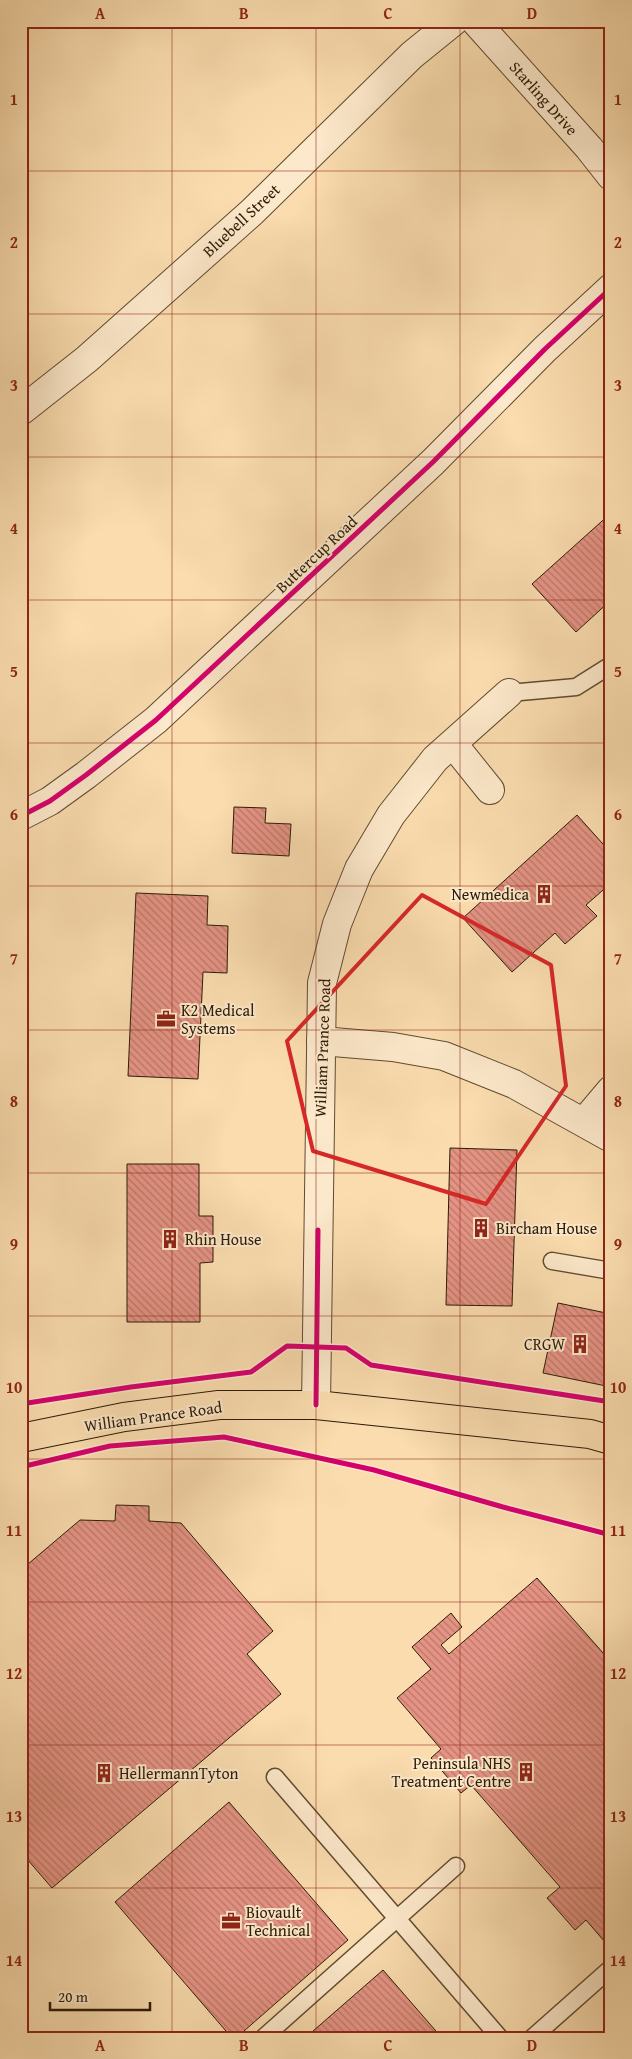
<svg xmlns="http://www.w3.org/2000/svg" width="632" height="2059" font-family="'Gentium Book Plus',serif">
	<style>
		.building { fill: url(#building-back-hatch); stroke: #2c1b06 }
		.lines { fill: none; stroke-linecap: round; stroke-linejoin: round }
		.service-casing { stroke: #604b30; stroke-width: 19 }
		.minor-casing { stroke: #604b30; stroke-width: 30 }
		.primary-casing { stroke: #2c1b06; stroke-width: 30 }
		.service { stroke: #fce8ca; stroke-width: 16 }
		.minor { stroke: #fce8ca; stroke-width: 28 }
		.primary { stroke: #fadcae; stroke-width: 28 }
		.cycleway-casing { stroke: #fce8ca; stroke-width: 8 }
		.cycleway { stroke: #d6006c; stroke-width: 5 }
		.marked { fill: none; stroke: #d62828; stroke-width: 4; stroke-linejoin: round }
		.grid { fill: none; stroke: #8f2418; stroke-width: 1; stroke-opacity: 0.55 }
		.labels { text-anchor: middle; stroke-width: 4; stroke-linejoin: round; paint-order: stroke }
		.street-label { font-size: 16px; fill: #2c1b06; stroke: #fce8ca }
		.poi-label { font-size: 16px; fill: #2c1b06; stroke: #fce8ca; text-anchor: start }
		.neatline { fill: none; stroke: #8f2418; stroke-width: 2 }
		.grid-label { font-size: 16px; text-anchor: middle; font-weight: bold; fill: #8f2418 }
	</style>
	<defs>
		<pattern id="building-back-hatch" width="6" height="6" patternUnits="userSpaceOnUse" patternTransform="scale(1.25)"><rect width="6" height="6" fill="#e59384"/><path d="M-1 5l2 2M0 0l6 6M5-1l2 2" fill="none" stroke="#ba776a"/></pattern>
	</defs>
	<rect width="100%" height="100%" fill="#fadcae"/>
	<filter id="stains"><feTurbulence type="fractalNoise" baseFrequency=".004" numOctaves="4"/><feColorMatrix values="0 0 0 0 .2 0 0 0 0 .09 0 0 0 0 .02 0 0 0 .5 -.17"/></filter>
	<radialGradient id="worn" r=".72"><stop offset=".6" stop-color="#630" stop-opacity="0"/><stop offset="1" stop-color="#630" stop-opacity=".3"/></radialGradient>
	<g class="building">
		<path d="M611,513V600L576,632L532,584Z"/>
		<path d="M234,807L266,808L265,823L291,824L289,856L232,853Z"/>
		<path d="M577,815L611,853V883L586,905L597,916L565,944L555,933L512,972L463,918Z"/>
		<path d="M136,893L208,896L207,925L228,926L227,973L203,972L198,1079L128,1076Z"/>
		<path d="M450,1148L517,1150L512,1306L446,1305Z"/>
		<path d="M127,1164H199V1216H213V1262L200,1263V1322H127Z"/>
		<path d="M558,1303L611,1314V1387L543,1373Z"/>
		<path d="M116,1505L149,1506V1521L181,1523L273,1631L247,1654L281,1694L52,1888L21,1852V1570L80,1520L115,1521Z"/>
		<path d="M537,1578L611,1662V1935L604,1941L586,1920L575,1930L547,1898L560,1887L471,1785L461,1793L431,1758L441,1749L397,1698L431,1669L412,1647L451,1613L462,1627L441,1645L449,1654Z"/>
		<path d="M229,1802L348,1940L236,2038H232L115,1902Z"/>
		<path d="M383,1970L442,2038H305Z"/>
	</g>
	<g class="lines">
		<g class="service-casing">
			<g id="service">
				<path d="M509,693L576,687L611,665"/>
				<path d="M552,1261L611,1271"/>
				<path d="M275,1777L500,2038"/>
				<path d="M263,2038L456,1866"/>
				<path d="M532,2038L611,1968"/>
			</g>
		</g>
		<g class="minor-casing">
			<g id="minor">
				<path d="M475,21L589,148L611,176"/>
				<path d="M21,411L87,359L252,212L412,55L454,21"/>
				<path d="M453,744L490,790"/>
				<path d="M21,816L50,801L86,775L156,720L433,462L545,349L611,288"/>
				<path d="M321,1041L393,1047L444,1056L514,1084L611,1138"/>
				<path d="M584,1122L611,1090"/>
				<path d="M316,1405L322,983L337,924L359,869L391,815L435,759L509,693"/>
			</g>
		</g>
		<g class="primary-casing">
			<path id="primary" d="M21,1438L124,1417L219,1405H316L590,1434L611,1440"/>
		</g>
		<use href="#service" class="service"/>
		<use href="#minor" class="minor"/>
		<use href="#primary" class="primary"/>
		<g class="cycleway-casing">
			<g id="cycleway">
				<path d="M21,816L50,801L86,775L156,720L433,462L545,349L611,288"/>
				<path d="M21,1404L131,1387L251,1372L287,1346L346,1348L371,1365L611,1402"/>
				<path d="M316,1405L318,1230"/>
				<path d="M21,1467L110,1446L224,1437L374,1470L503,1507L611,1535"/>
			</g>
		</g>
		<use href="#cycleway" class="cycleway"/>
	</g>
	<path class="marked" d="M422,895L551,965L566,1086L486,1204L313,1151L287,1041Z"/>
	<path class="grid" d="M172,21V2038M316,21V2038M460,21V2038M21,171H611M21,314H611M21,457H611M21,600H611M21,743H611M21,886H611M21,1030H611M21,1173H611M21,1316H611M21,1459H611M21,1602H611M21,1745H611M21,1888H611"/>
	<defs>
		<g id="building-bare" transform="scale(1.5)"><path d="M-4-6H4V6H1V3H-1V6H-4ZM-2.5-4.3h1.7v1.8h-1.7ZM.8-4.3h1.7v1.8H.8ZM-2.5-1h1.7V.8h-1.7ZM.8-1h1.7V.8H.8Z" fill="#8f2418" stroke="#fce8ca" stroke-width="2.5" paint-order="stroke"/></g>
		<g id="office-bare" transform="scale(1.5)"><path d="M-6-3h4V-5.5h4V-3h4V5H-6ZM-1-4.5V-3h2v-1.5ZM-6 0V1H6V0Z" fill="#8f2418" stroke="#fce8ca" stroke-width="2.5" paint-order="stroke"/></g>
	</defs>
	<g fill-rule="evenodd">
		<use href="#building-bare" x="544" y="894"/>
		<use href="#office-bare" x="166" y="1019"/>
		<use href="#building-bare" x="481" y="1228"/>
		<use href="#building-bare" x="170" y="1239"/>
		<use href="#building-bare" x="580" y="1344"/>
		<use href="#building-bare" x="526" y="1772"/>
		<use href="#building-bare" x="104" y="1773"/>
		<use href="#office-bare" x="231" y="1921"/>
	</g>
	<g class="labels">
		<g class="street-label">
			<text transform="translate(544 98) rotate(48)" y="6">Starling Drive</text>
			<text transform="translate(241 220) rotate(-43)" y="6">Bluebell Street</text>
			<text transform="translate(316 554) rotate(-43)" y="6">Buttercup Road</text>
			<text transform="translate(322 1048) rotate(-88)" y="6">William Prance Road</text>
			<text transform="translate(153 1416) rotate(-8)" y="6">William Prance Road</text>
		</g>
		<g class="poi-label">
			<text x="529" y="900" text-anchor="end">Newmedica</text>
			<text x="181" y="1016">K2 Medical<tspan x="181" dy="18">Systems</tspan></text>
			<text x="496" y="1234">Bircham House</text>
			<text x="185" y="1245">Rhin House</text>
			<text x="565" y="1350" text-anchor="end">CRGW</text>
			<text x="511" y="1769" text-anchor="end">Peninsula NHS<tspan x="511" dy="18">Treatment Centre</tspan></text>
			<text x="119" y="1779">HellermannTyton</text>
			<text x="246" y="1918">Biovault<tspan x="246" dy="18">Technical</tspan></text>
		</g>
	</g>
	<rect width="632" height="2059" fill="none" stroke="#fadcae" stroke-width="55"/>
	<path d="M50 2002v8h100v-8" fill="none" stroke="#2c1b06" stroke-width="2.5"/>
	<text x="58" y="2002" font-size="15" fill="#2c1b06" stroke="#fce8ca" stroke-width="4" paint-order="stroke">20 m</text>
	<rect x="28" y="28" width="576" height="2004" class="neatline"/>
	<g class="grid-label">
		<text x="100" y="19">A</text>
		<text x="244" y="19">B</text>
		<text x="388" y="19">C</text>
		<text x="532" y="19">D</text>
		<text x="14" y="105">1</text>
		<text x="618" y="105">1</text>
		<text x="14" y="248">2</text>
		<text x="618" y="248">2</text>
		<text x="14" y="391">3</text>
		<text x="618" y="391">3</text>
		<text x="14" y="534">4</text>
		<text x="618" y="534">4</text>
		<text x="14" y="677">5</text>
		<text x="618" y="677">5</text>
		<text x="14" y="820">6</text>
		<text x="618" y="820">6</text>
		<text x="14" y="964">7</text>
		<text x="618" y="964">7</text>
		<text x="14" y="1107">8</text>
		<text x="618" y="1107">8</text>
		<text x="14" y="1250">9</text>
		<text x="618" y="1250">9</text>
		<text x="14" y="1393">10</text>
		<text x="618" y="1393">10</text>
		<text x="14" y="1536">11</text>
		<text x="618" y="1536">11</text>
		<text x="14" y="1679">12</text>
		<text x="618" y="1679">12</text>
		<text x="14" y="1822">13</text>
		<text x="618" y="1822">13</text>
		<text x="14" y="1966">14</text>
		<text x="618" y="1966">14</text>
		<text x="100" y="2051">A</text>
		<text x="244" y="2051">B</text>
		<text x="388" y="2051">C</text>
		<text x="532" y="2051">D</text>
	</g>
	<rect width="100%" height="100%" filter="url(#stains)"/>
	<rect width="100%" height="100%" fill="url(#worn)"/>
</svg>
